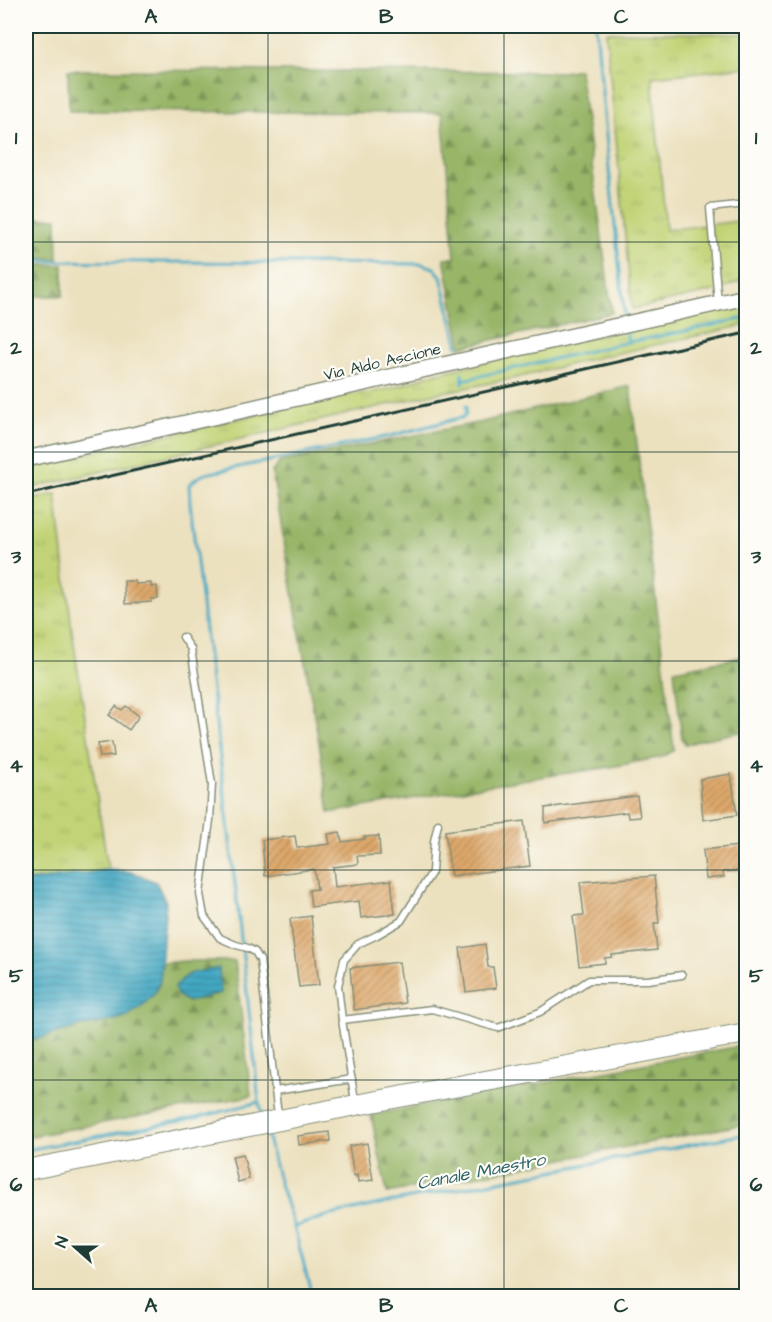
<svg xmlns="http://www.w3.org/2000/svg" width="772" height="1322" font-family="'Architects Daughter',sans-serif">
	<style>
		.grass { fill: url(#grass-tufts); stroke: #708855; stroke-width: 1.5 }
		.forest { fill: url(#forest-firs); stroke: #5c794e; stroke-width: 1.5 }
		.water { fill: url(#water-rules); stroke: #30727b; stroke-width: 1.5 }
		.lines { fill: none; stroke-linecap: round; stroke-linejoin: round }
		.stream { stroke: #42a7c2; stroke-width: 3 }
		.building { fill: url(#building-hatch) }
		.service-casing { stroke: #868f7a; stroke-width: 9 }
		.tertiary-casing { stroke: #868f7a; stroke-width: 18 }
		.primary-casing { stroke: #868f7a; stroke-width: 22 }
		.service { stroke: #fff; stroke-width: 6 }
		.tertiary { stroke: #fff; stroke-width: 15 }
		.primary { stroke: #fff; stroke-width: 20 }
		.rail { stroke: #1f3d34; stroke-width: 3 }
		.grid { fill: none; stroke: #1f3d34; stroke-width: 1.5; stroke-opacity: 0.55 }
		.labels { text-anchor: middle; stroke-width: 4.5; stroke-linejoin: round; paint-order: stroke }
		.street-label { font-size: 16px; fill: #1f3d34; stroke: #fdfcf7 }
		.water-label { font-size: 18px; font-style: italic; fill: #2b6266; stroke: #fdfcf7 }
		.neatline { fill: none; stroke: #1f3d34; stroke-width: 2 }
		.grid-label { font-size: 20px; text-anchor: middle; font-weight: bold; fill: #1f3d34 }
	</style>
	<defs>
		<pattern id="grass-tufts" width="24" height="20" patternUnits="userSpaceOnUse" patternTransform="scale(1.5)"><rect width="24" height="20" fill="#c1d376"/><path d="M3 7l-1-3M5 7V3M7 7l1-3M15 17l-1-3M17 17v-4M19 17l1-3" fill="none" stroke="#a5b667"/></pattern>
		<pattern id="forest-firs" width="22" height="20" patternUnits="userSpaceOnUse" patternTransform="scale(1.5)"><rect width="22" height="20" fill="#98b567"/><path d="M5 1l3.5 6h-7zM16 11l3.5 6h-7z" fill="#7b9456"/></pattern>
		<pattern id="water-rules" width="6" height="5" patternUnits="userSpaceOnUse" patternTransform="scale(1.5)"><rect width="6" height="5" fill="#42a7c2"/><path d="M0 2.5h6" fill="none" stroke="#37899e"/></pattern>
		<pattern id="building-hatch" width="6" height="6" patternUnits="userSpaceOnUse" patternTransform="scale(1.5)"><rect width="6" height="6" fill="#dea86b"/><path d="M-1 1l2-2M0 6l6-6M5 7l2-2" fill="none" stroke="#b38a59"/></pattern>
	</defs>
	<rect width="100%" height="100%" fill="#fdfcf7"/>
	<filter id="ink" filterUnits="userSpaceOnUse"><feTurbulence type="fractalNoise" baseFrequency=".0167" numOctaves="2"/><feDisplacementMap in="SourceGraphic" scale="12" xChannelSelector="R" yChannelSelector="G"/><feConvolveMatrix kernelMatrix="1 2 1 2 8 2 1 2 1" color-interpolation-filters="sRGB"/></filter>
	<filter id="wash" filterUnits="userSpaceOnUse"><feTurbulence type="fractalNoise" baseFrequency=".008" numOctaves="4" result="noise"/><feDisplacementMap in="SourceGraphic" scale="24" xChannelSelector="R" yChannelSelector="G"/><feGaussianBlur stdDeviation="1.35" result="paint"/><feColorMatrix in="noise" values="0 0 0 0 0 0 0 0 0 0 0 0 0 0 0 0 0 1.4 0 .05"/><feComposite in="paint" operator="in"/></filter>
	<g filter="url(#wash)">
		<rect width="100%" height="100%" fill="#ece1bf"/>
		<g class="grass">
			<path d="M606,32L746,34V67L652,77L666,230L746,220V279L714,291L632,309Z"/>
			<path d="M746,301V325L587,360L516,378L433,394L26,489V467L343,395C377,393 395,389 426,376Z"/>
			<path d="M56,494L72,631L108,869L81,874L26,881V501Z"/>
		</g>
		<g class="forest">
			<path d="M579,69L612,313L461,347L444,258H455L442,113L69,111L68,70L562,72Z"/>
			<path d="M26,218H57L58,259L26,258Z"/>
			<rect x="26" y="265" width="37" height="31"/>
			<path d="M630,386L674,750L662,757L611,767L533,778L329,813L320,749L272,472L280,462L482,422Z"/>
			<path d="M746,656V731L700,740L686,745L682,739L674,670Z"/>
			<path d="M185,961H235L251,1096L26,1137V1041L38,1039L77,1027L111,1021L155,993L160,981L162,963Z"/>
			<path d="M746,1045V1124L387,1193L371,1115Z"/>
		</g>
		<g class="water">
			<path d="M108,869L132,872L156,882L166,902L160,981L155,993L144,1004L128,1016L111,1021L77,1027L37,1039L26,1041V881L81,874Z"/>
			<path d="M219,968L221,993L188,1002L177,995L175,988C187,969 199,972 219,968Z"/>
		</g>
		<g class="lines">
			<g class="stream">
				<path d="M596,26L609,169L625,319"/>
				<path d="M26,261L422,264L434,268L441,276L458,347"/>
				<path d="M628,342L676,333L746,318"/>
				<path d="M462,373L463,383"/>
				<path d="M463,380L628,342L626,328"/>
				<path d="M262,1115L259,1102L235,884L190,503L189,485L197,478L205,474L390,436L464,417L466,414V406"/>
				<path d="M266,1130L279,1181L294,1227"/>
				<path d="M26,1150L196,1118L259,1102"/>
				<path d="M312,1296L294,1227L327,1216L384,1203L746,1134"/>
			</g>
		</g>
		<g id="blocks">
			<g class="building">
				<path d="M124,581H135L136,584L151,583V587L157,586L158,599H151V602L125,604Z"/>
				<path d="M116,706L122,710L126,706L139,716L129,730L109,715Z"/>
				<path d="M112,742L114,756L100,757L98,744Z"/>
				<path d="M731,774L737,815L703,820L700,779Z"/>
				<path d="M637,796L640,817L628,818L627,812L545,823V808Z"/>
				<path d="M524,821L530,866L451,876L445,831Z"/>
				<path d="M340,832L342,842L365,839L364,837L379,836L380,855L357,856L358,864L333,867L335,887L391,880L395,914L361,918L359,901L311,907L309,890L317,889L314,869L265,876L262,840L295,836L297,848L330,844L328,834Z"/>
				<path d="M747,845V870L723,872L724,877L706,879L703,850Z"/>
				<path d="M654,876L659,923H654L657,950L612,955V957L605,958V963L579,966L573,916L584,915L580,882Z"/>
				<path d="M311,916L319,985L299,987L290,919Z"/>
				<path d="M485,944L488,967H493L496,988L466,992L460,948Z"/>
				<path d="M399,962L405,1003L354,1010L350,968Z"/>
				<path d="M329,1132L330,1141L299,1145L298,1136Z"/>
				<path d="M367,1143L373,1180L358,1182L357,1175L354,1176L349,1146Z"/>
				<path d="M243,1154L249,1179L238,1182L232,1156Z"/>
			</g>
		</g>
	</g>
	<g filter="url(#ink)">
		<use href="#blocks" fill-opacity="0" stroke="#868f7a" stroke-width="1.5"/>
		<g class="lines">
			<g class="service-casing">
				<g id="service">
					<path d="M718,303L710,208L746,204"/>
					<path d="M183,637L191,649L212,784L210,820L200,894L204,916L220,938L236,945L248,948L255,952L260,960L278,1116"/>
					<path d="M342,1020L338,986L344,960L358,944L377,935L401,921L432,872L434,841L438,824"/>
					<path d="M275,1091L352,1079"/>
					<path d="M355,1101L342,1020L432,1009L498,1028L540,1012L589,980H648L682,975"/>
				</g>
			</g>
			<g class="tertiary-casing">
				<path id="tertiary" d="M26,459L746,297"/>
			</g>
			<g class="primary-casing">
				<path id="primary" d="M26,1170L356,1105L746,1033"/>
			</g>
			<use href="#service" class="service"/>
			<use href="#tertiary" class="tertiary"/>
			<use href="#primary" class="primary"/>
			<path class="rail" d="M26,495L746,333"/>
		</g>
	</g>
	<path class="grid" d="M268,26V1296M504,26V1296M26,242H746M26,452H746M26,661H746M26,870H746M26,1080H746"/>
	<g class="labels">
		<g class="street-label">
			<text transform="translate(382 361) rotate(-13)" y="6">Via Aldo Ascione</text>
		</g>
		<g class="water-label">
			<text transform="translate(481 1171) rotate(-11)" y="6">Canale Maestro</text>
		</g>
	</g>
	<rect width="772" height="1322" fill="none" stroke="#fdfcf7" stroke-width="66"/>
	<g transform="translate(75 1247) rotate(291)" stroke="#fdfcf7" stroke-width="4.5" paint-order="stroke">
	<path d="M0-4.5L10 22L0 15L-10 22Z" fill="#1f3d34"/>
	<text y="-9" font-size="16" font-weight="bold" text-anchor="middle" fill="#1f3d34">N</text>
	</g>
	<rect x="33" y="33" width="706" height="1256" class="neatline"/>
	<g class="grid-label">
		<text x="151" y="23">A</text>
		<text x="386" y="23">B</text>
		<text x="621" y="23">C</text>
		<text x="16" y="144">1</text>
		<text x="756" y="144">1</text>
		<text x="16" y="354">2</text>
		<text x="756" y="354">2</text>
		<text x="16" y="563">3</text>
		<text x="756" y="563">3</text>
		<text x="16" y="772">4</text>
		<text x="756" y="772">4</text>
		<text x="16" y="982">5</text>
		<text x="756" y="982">5</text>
		<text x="16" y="1191">6</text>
		<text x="756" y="1191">6</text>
		<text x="151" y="1312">A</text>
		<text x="386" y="1312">B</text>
		<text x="621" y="1312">C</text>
	</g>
</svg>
